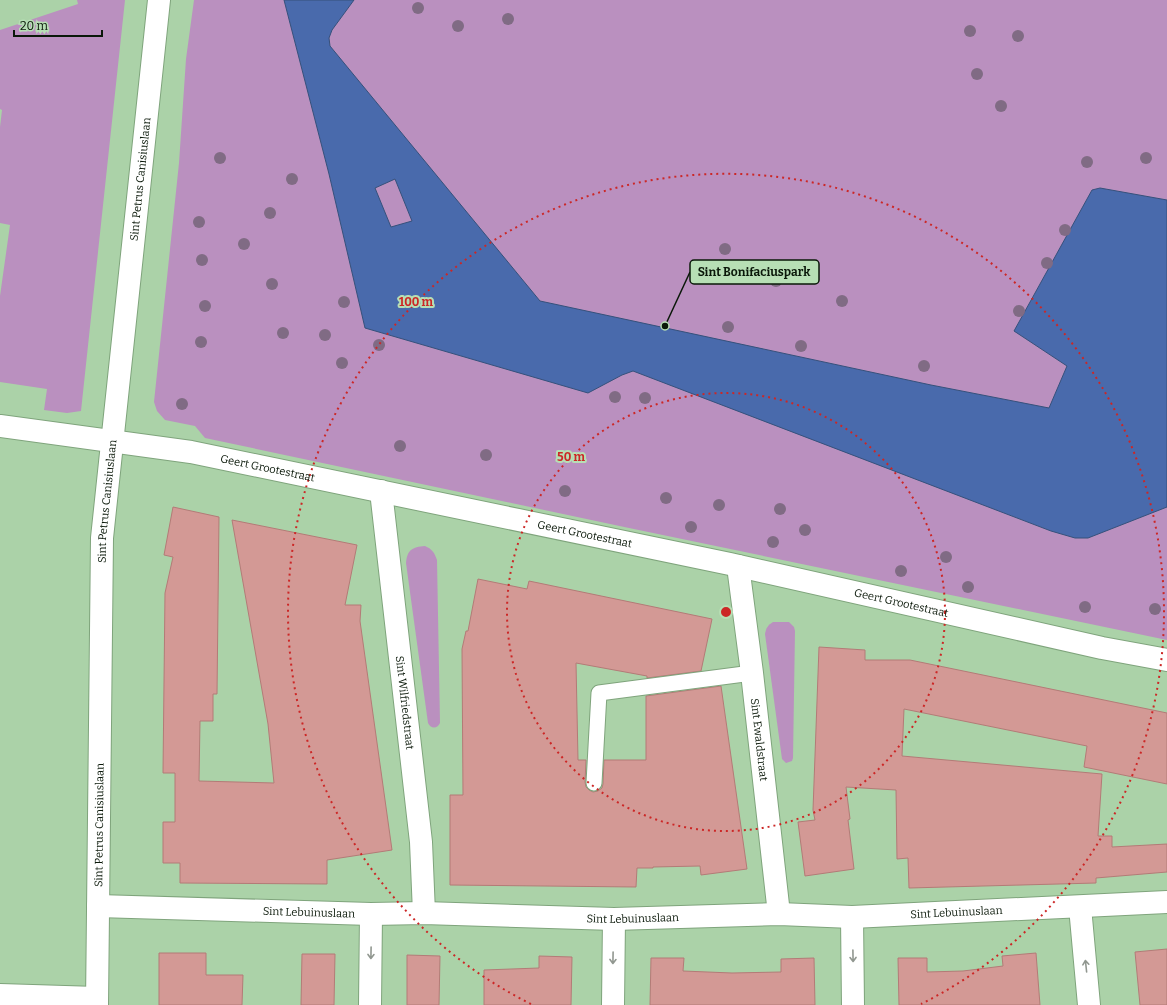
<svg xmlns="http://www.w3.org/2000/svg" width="1167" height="1005" font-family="Bitter,serif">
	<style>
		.green { fill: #ba90bf }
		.water { fill: #496aac; stroke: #36517b; fill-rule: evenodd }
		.building { fill: #d39995; stroke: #b37b77 }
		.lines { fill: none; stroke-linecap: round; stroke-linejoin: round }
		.lane-casing { stroke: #7fa47c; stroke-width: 17 }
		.street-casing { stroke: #7fa47c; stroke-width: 24 }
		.secondary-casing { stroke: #7fa47c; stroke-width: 24 }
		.lane { stroke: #fff; stroke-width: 15 }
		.street { stroke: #fff; stroke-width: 22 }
		.secondary { stroke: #fff; stroke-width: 22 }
		.tree { fill: #806b84 }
		.oneway { stroke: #919790 }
		.ring { fill: none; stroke: #cc2726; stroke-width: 2; stroke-dasharray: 2 4 }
		.labels { text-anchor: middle; stroke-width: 4; stroke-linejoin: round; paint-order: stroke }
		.street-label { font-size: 11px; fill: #0a1809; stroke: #b7dfb5 }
		.centre { fill: #cc2726; stroke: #b7dfb5; stroke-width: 2 }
		.ring-label { font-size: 12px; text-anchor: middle; font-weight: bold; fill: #cc2726; stroke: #b7dfb5; stroke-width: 4; stroke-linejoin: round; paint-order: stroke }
		.leader { fill: none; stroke: #0a1809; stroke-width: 1.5 }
		.callout-dot { fill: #0a1809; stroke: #b7dfb5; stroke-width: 1.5 }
		.callout { fill: #b7dfb5; stroke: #0a1809; stroke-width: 1.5 }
		.callout-label { font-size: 12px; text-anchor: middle; font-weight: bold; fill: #0a1809 }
	</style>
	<rect width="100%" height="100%" fill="#abd2a8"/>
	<g class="green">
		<path d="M77,0H125L81,411L67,413L44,410L47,389L0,382V296L10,225L0,223V127L2,110L0,109V30L78,4Z"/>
		<path d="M194,0H1167V640L629,528L205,438L195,426L165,420L157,411L154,402L179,163L186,59Z"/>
		<path d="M425,546C432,549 434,552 437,560L440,723C437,729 431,729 428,723L406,563C407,550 412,547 425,546Z"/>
		<path d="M773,622H789L794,627L795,631L793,758L792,761L786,763L782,759L765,634C766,628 768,625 773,622Z"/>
	</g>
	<path class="water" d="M284,0H354L332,30L329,38L330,46L540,301L931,385L1049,408L1067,366L1014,331L1092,190L1100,188L1167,200V507L1088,538H1075L1051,531L633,371L622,375L588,393L365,328L329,174ZM395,179L412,221L391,227L375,188Z"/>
	<g class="building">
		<path d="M173,507L219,517L217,694H213V721H200L199,781L274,783L268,724L232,520L357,545L345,605H361L360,621L392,850L327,860V884L180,883V863H163V822H175V773H163L165,593L173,557L164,555Z"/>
		<path d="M478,579L527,589L529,581L712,619L701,671L647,678V676L576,663L578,760H586L585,782L586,787L589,790L593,792L598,791L602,788L603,784L604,760H646V696L721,686L747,869L701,875L700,866L653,867V868H637L636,887L450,885V795H463L462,649L466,631H468Z"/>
		<path d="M819,647L865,650V660H910L1167,713V784L1084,767L1087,746L904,709L902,756L1102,774L1098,836H1112V847L1167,844V872L1096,878V883L909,888L908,858L897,859L896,790L846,787L850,819L848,820L854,869L805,876L798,822L815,820L813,810Z"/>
		<path d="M1167,949V1005H1140L1135,952Z"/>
		<path d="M159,953H206V975H243L242,1005H159Z"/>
		<path d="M1036,953L1040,1005H899L898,958H927V972L963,971L1003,966L1002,956Z"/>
		<path d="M302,954H335L334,1005H301Z"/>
		<path d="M407,955L440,956L439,1005H407Z"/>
		<path d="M539,956L572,957L571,1005H484V970L539,968Z"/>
		<path d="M651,958H684L683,971L732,973L781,972V959L814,958L815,1005H650Z"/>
	</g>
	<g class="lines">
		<g class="lane-casing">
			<path id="lane" d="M594,783L599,693L752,673"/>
		</g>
		<g class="street-casing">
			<g id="street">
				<path id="s1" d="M0,426L191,452L730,564L1102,648L1167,660"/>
				<path id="s2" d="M381,491L421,842L424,913"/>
				<path id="s3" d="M738,566L752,673L779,914"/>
				<path id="s4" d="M98,906L371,914L424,913L614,919L779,914L852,917L1167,902"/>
				<path d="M1080,907L1089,1005"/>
				<path d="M852,917L853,1005"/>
				<path d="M0,995L97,998"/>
				<path d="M370,1005L371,914"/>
				<path d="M613,1005L614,919"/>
			</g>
		</g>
		<g class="secondary-casing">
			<g id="secondary">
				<path id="s5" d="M97,1005L102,538L159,0"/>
			</g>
		</g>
		<use href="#lane" class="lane"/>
		<use href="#street" class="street"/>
		<use href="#secondary" class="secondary"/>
	</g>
	<g class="tree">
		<circle cx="418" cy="8" r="6"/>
		<circle cx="508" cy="19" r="6"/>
		<circle cx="458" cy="26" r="6"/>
		<circle cx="970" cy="31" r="6"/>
		<circle cx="1018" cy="36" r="6"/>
		<circle cx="977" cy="74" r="6"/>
		<circle cx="1001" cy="106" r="6"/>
		<circle cx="220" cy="158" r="6"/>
		<circle cx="1146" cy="158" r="6"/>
		<circle cx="1087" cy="162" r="6"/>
		<circle cx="292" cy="179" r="6"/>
		<circle cx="270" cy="213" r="6"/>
		<circle cx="199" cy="222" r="6"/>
		<circle cx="1065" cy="230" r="6"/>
		<circle cx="244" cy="244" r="6"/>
		<circle cx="725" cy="249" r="6"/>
		<circle cx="202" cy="260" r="6"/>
		<circle cx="1047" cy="263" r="6"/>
		<circle cx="776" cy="281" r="6"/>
		<circle cx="272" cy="284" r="6"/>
		<circle cx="842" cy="301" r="6"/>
		<circle cx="344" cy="302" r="6"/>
		<circle cx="205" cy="306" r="6"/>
		<circle cx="1019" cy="311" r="6"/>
		<circle cx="728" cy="327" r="6"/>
		<circle cx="283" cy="333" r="6"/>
		<circle cx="325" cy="335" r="6"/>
		<circle cx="201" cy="342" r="6"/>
		<circle cx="379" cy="345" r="6"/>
		<circle cx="801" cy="346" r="6"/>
		<circle cx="342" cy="363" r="6"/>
		<circle cx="924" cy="366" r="6"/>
		<circle cx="615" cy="397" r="6"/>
		<circle cx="645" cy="398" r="6"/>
		<circle cx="182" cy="404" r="6"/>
		<circle cx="400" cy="446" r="6"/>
		<circle cx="486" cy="455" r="6"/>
		<circle cx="565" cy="491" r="6"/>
		<circle cx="666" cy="498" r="6"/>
		<circle cx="719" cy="505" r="6"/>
		<circle cx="780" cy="509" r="6"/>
		<circle cx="691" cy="527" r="6"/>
		<circle cx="805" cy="530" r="6"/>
		<circle cx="773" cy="542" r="6"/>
		<circle cx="946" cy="557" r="6"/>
		<circle cx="901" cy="571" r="6"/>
		<circle cx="968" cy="587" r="6"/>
		<circle cx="1085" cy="607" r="6"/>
		<circle cx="1155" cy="609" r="6"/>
	</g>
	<defs><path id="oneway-shaft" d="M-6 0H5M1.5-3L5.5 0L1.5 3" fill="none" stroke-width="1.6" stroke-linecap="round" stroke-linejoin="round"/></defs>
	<g class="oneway">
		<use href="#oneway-shaft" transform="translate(371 953) rotate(91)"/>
		<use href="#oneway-shaft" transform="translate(853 956) rotate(89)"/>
		<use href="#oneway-shaft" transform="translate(613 958) rotate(91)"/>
		<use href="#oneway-shaft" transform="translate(1086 966) rotate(-96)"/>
	</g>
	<g class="ring">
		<circle cx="726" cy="612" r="219"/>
		<path d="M531 1004A438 438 0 1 1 921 1004"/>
	</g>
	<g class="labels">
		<g class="street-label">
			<text dy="4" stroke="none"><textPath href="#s5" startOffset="828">Sint Petrus Canisiuslaan</textPath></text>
			<text dy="4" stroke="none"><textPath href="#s1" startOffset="271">Geert Grootestraat</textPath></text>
			<text dy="4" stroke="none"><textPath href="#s5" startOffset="504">Sint Petrus Canisiuslaan</textPath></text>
			<text dy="4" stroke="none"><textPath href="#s1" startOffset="595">Geert Grootestraat</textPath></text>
			<text dy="4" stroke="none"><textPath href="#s1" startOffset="919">Geert Grootestraat</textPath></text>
			<text dy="4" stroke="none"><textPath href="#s2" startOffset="213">Sint Wilfriedstraat</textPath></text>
			<text dy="4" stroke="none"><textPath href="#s3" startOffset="175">Sint Ewaldstraat</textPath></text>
			<text dy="4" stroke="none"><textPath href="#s5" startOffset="180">Sint Petrus Canisiuslaan</textPath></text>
			<text dy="4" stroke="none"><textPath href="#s4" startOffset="211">Sint Lebuinuslaan</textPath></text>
			<text dy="4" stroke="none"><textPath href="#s4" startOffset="859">Sint Lebuinuslaan</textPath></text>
			<text dy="4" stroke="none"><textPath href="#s4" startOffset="535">Sint Lebuinuslaan</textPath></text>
		</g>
	</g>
	<circle cx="726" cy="612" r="6" class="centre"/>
	<g class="ring-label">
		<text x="416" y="306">100 m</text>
		<text x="571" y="461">50 m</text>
	</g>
	<path class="leader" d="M665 326L690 272"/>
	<circle class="callout-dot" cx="665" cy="326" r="4"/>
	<rect class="callout" x="690" y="260" width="129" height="24" rx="4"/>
	<g class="callout-label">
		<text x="754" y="276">Sint Bonifaciuspark</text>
	</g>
	<path d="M14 30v6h88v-6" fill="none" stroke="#0a1809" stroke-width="2"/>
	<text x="20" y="30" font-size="12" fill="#0a1809" stroke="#b7dfb5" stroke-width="3" paint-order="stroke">20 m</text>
</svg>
